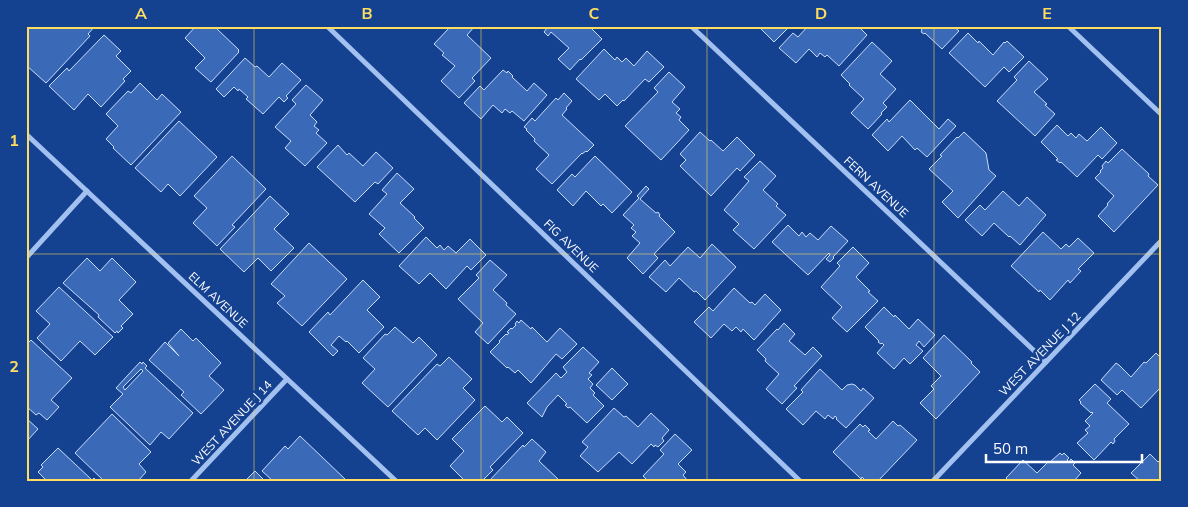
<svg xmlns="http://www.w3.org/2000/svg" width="1188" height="507" font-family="Mulish,sans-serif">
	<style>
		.building { fill: #3969b7; stroke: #c9dcfc; fill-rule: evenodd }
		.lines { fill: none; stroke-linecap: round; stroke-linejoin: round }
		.street { stroke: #a2c0f0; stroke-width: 5 }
		.grid { fill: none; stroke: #ffdd61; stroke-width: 1; stroke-opacity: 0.55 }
		.labels { text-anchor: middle; stroke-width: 5; stroke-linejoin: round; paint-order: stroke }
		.street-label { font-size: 12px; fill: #fff; stroke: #154290 }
		.neatline { fill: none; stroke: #ffdd61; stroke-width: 2 }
		.grid-label { font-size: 16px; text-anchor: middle; font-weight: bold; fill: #ffdd61 }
	</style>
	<rect width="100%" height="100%" fill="#154290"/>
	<g class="building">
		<path d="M27,26H95L88,34L90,36L46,83L26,65Z"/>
		<path d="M196,26H218L216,28L239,50L238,51L239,52L211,82L195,68L205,58L185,38Z"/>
		<path d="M451,26H475L467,35L491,58L472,78L475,81L459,98L441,81L455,66L442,55L444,53L434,44Z"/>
		<path d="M545,26H592L593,28L592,29L602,39L581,60L580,59L570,70L558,59L569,48L551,32L548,36L544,32L547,28Z"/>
		<path d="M758,26H790L774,42Z"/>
		<path d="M808,26H858L867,35L839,66L827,55L825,57L820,53L817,57L809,49L796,63L779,48L793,33L798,37Z"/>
		<path d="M918,26H953L959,31L942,49L925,33L924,34L921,32L922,30Z"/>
		<path d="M968,33L978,43L979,41L993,55L1004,42L1005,43L1007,41L1024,57L1009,72L1004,67L985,87L949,53Z"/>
		<path d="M104,35L121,51L116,56L131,71L123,79L125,81L101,107L88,94L74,110L49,86L67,68L69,71Z"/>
		<path d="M872,42L892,61L880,74L896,89L883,103L887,107L881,113L882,114L868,129L851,113L864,99L849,85L850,84L841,75Z"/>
		<path d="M604,49L615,60L617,57L622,62L626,58L634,66L647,51L664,67L649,82L645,79L624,101L623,100L617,106L605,94L599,100L576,79Z"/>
		<path d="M245,58L255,67L257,66L269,77L282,63L301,80L286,96L288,98L284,102L279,97L263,114L246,99L248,97L239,89L238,91L234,87L224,97L216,89Z"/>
		<path d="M1029,61L1048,79L1034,92L1047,104L1045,105L1055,114L1035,136L997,101L1017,80L1014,77Z"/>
		<path d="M503,70L507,73L508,71L513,76L512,77L527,91L534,83L547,95L524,121L512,111L510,113L505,109L502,113L493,105L481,119L464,103L480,86L484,90Z"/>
		<path d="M669,72L685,87L672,102L680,109L676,113L681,117L679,120L689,130L661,160L625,126L658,92L654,88Z"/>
		<path d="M140,83L157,100L162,94L181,112L131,165L113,148L114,147L106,139L118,126L106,114L128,91L131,93Z"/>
		<path d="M306,85L323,100L310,115L317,122L314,126L319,130L316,133L327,143L305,166L285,148L291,141L275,127L296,104L292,100Z"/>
		<path d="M564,93L572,101L566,108L567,109L562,115L594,145L587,152L586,151L582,154V153L552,184L536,169L549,155L534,141L535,139L526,130L527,129L524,127L532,118L535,121L556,98L558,100Z"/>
		<path d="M910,100L939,129L948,119L956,126L927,157L917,148L915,150L902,136L888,151L872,135L887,119L889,122Z"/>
		<path d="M179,121L217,157L180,196L168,184L161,192L135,168Z"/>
		<path d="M1057,125L1068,136L1071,133L1076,138L1079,134L1087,141L1101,127L1117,143L1102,159L1098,155L1077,177L1061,162L1060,163L1056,160L1058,159L1041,142Z"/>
		<path d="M700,132L710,141L711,140L723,151L737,137L755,155L740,171L737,168L711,196L680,166L686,160L680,154Z"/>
		<path d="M964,132L983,150L986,153L989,170L996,176L958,218L942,202L953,191L929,169L942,156L940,155L957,137L958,138Z"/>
		<path d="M338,145L347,155L349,153L363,166L376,152L393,168L378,184L375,182L355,202L317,167Z"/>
		<path d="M1122,149L1149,174L1148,176L1158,185L1114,232L1098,216L1108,205L1107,204L1114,196L1095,178L1101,172L1100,171L1103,168L1102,166L1106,161L1108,163Z"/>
		<path d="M232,156L266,189L232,225L235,227L217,246L193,223L207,208L194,196Z"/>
		<path d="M595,156L632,192L612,213L603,204L601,206L586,191L573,206L557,190L572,174L575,177Z"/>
		<path d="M760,161L776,176L763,190L778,204L776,206L786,215L754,249L733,230L739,224L724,210L749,181L744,177Z"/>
		<path d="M397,173L414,189L400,203L415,217L414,218L424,228L399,253L379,234L385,228L369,214L387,194L382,190Z"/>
		<path d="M646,186L649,189L640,199L656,213L658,212L660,215L659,216L675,232L654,254L658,258L643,274L627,258L640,243L632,236L636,232L631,228L634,225L623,215L639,198L637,196Z"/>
		<path d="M1003,191L1019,206L1027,197L1046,215L1020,245L1010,236L1009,237L994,223L982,236L965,220L980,205L985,210Z"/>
		<path d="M270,196L289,214L274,229L294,248L271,271L258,258L244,272L220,249Z"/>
		<path d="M788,225L799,236L802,232L806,237L810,233L818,240L831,226L848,241L833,257L834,258L830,262L826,259L830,255L829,253L808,275L772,242Z"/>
		<path d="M1043,232L1061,249L1066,244L1069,247L1078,238L1094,253L1078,269L1081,271L1070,283L1068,280L1050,300L1040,290L1039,292L1011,266Z"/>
		<path d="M426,237L437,248L440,245L444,250L448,246L456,253L470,239L486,255L471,270L467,266L446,289L430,273L419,284L399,266Z"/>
		<path d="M309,243L347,279L302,326L277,303L285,296L271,284Z"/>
		<path d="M712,244L736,267L705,300L696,291L694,292L679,278L666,292L649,277L665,260L670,266L688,247L700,258Z"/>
		<path d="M853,247L869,263L856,277L870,291L868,292L878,301L847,332L832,318L842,307L821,287L840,266L837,263Z"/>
		<path d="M87,258L100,271L112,258L136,282L119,300L133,314L121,326L123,328L118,333L117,331L115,333L98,317L99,315L63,283Z"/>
		<path d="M490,260L507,275L493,290L507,303L506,305L516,314L488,344L475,332L483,323L458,299L479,278L476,275Z"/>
		<path d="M363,280L380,297L367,310L384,327L359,353L347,341L346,342L339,336L331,345L338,351L333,356L309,332L328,312L330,315Z"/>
		<path d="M59,287L113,337L95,355L80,341L61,361L37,338L50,324L36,311Z"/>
		<path d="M734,288L750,303L752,302L755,305L765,294L781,310L754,340L743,329L741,332L736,327L732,331L724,324L711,338L694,322L709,307L713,311Z"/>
		<path d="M884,307L894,317L895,315L909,329L918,319L935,335L924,347L919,341L916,345L923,351L910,364L904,358L894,369L877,353L884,345L882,343L881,344L878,342L879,341L865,327Z"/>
		<path d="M521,320L531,329L532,327L547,342L560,328L577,344L562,359L556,354L531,383L518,370L515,373L508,367L507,368L490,352L500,342L499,341L506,334L507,335L509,333L507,332L511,328L512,329L516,325L515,324L517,321L519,323Z"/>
		<path d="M784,323L795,334L789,341L805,355L813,347L822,356L794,386L797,388L782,404L766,389L779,374L765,361L766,359L757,350L777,329L778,330Z"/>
		<path d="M395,327L413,343L419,337L437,355L388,407L362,383L375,369L363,358L385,334L387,335Z"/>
		<path d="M181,329L193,341L196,338L221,363L209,376L224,390L201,414L181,395L184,392L149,360L165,342L179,356L168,343Z"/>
		<path d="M944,335L972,362L971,363L980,372L936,419L920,403L934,389L931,386L941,376L923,358Z"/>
		<path d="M31,340L72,378L51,400L59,407L47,420L39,413L36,415L26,406V345Z"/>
		<path d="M583,347L599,362L589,373L592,375L588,379L593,384L590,388L595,393L593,395L604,406L587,423L570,407L568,408L565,405L567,404L558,395L547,407L542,417L527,403L556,373L561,378L567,372L563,367Z"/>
		<path d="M1156,353L1162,359V386L1141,408L1122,390L1117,395L1101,380L1116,363L1119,365L1131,377L1144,362L1146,363Z"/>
		<path d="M449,357L472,379L463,388L475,400L437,440L425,428L418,435L392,411L437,364L440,366Z"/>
		<path d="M140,362L142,364L143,362L147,366L145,368L193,413L169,439L161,432L150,445L110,407L123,394L116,388ZM141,369L143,371L125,390L123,387Z"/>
		<path d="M612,368L628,384L612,400L596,385Z"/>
		<path d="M820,369L842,390L847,385L852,384L855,385L861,391L863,388L874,398L846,428L836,419L837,418L835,416L833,419L828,415L825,419L816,411L803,425L786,409L803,392L801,390Z"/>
		<path d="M1095,384L1111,399L1107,403L1129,424L1114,439L1115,441L1113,444L1111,442L1094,460L1077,443L1088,433L1085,430L1090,426L1085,421L1093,413L1092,412L1091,413L1080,403L1081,402L1079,400Z"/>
		<path d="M485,406L502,422L507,417L523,433L490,467L493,470L482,481H465L450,466L464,451L452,439Z"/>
		<path d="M614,408L624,417L626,416L638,427L651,413L669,430L662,438L664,441L658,447L655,445L654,447L651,444L632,464L619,452L598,472L580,456L588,447L582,442Z"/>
		<path d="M112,414L151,452L139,464L146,472L138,481H104L75,453Z"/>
		<path d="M26,418L38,429L26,442Z"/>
		<path d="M893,421L898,426L900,425L917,440L878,481H866L862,477L861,479L833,452L860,424L863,427L865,425L870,430L868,431L876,439Z"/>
		<path d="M675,434L692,450L678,464L686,472L683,475L687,480L646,481L647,480L643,476L664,454L660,450Z"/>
		<path d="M300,436L345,479L344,481H273L262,471L285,446L288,449Z"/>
		<path d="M532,439L546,452L539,461L560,481H489L523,445L524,447Z"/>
		<path d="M58,448L92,480L94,478L96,481H43L45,479L38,472L43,467L41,465Z"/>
		<path d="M1060,453L1062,455L1064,453L1069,458L1067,460L1069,462L1071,459L1075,463L1073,465L1081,473L1074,481H1009L1006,478L1023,460L1037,473L1049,461L1050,462Z"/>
		<path d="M1150,454L1158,462L1160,460L1162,462V481H1140L1131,473Z"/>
		<path d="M255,471L265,481H245Z"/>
	</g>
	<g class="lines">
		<g class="street">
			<path d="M327,26L800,481"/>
			<path d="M691,26L1046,362"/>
			<path d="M1068,26L1162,115"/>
			<path d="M26,134L396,481"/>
			<path d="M26,258L87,191"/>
			<path d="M191,481L287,379"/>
			<path d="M933,481L1162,240"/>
		</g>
	</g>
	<path class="grid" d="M254,26V481M481,26V481M707,26V481M934,26V481M26,254H1162"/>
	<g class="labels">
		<g class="street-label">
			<text transform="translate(876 187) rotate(43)" y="4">FERN AVENUE</text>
			<text transform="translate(571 246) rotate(44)" y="4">FIG AVENUE</text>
			<text transform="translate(218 300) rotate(43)" y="4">ELM AVENUE</text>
			<text transform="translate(1040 354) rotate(-46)" y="4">WEST AVENUE J 12</text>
			<text transform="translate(232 423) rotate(-47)" y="4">WEST AVENUE J 14</text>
		</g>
	</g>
	<rect width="1188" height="507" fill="none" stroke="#154290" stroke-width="55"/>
	<path d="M986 454v8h156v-8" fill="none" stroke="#ffffff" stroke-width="2.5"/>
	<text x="993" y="454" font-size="15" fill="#ffffff" stroke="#154290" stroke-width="4" paint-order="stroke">50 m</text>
	<rect x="28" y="28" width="1132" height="452" class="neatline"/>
	<g class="grid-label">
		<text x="141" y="19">A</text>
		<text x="367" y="19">B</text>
		<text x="594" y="19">C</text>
		<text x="821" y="19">D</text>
		<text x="1047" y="19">E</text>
		<text x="14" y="146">1</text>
		<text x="14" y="372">2</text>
	</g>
</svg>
